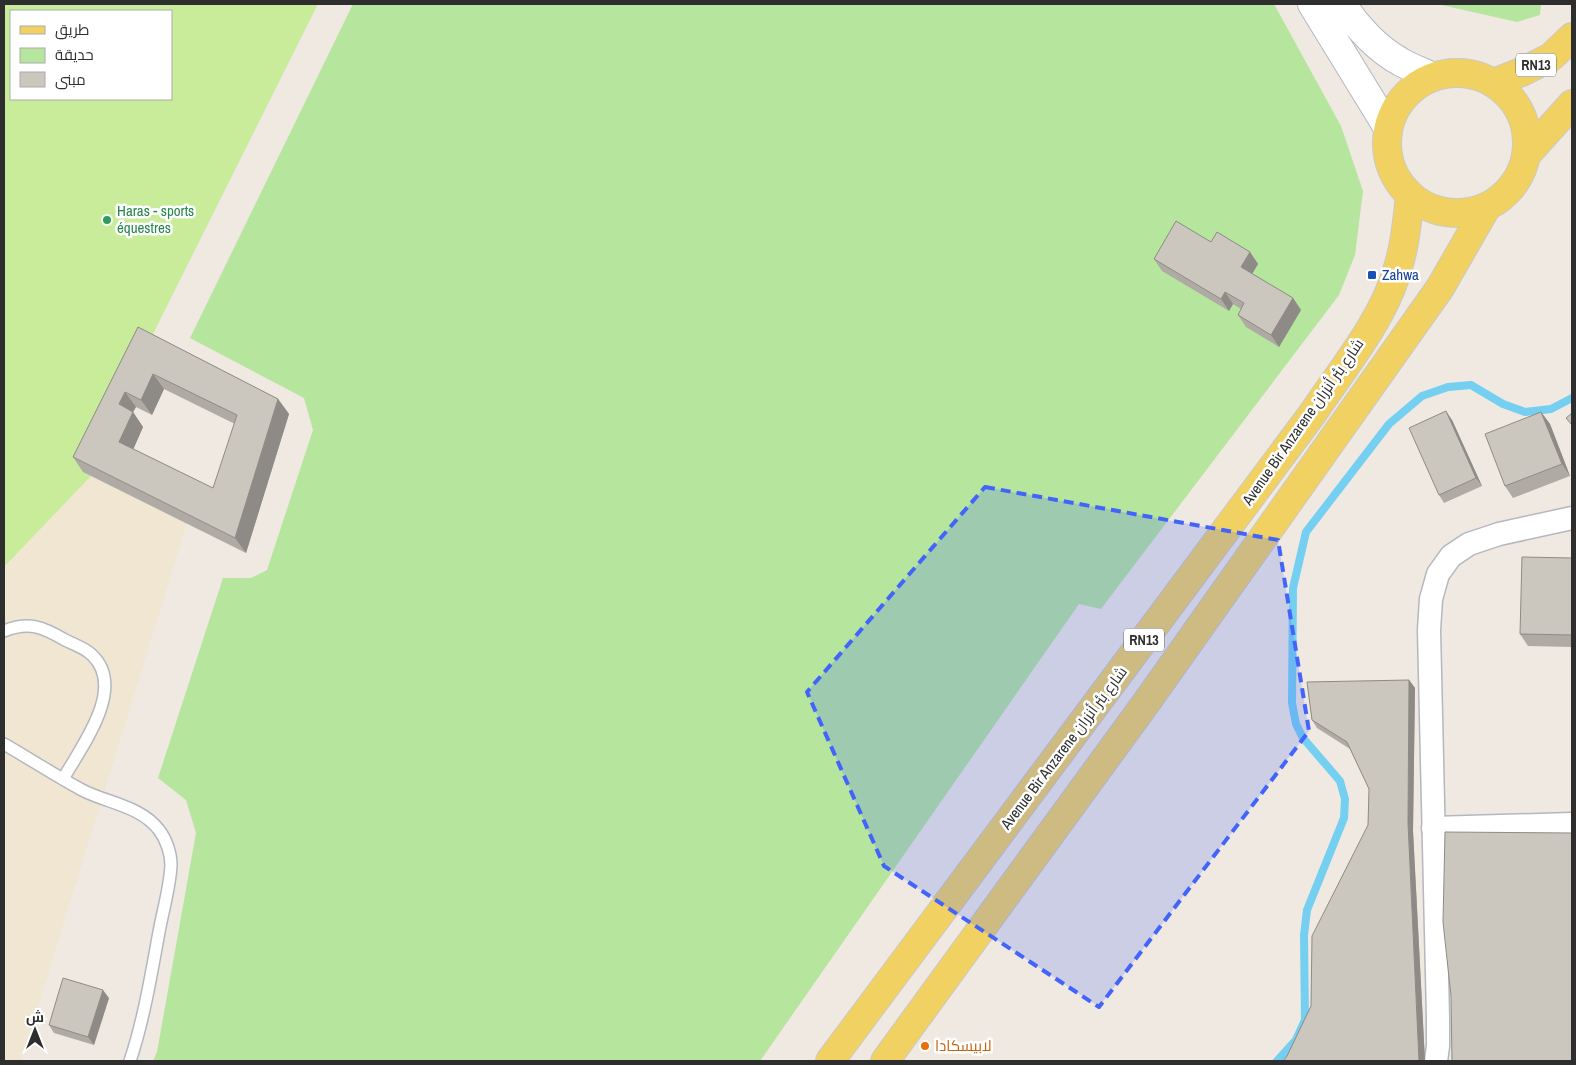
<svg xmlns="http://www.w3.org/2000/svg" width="1576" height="1065" font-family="'Archivo Narrow',Cairo,sans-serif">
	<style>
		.education { fill: #f0e6d1 }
		.green { fill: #b6e59e }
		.pitch { fill: #c9ec9a; fill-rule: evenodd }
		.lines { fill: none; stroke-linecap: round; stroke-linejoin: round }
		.stream { stroke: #75cff0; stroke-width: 8 }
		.service-casing { stroke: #b4b7c1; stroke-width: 14 }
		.minor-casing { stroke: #b4b7c1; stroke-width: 25 }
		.secondary-casing { stroke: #b4b7c1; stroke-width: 30 }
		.primary-casing { stroke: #c9c9c9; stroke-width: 30 }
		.service { stroke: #fff; stroke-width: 11 }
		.minor { stroke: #fff; stroke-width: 22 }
		.secondary { stroke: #fff; stroke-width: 28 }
		.primary { stroke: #f2d163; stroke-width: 28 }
		.wall { fill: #afaba4; fill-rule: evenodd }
		.shaded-wall { fill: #8e8b86 }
		.building { fill: #cbc7bf; stroke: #8e8b86; fill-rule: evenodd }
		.marked { fill: #4264fb; fill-opacity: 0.2; stroke: #4264fb; stroke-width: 4; stroke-dasharray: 10 6; stroke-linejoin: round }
		.leisure-dot { fill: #2e9e5b; stroke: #fff; stroke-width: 2 }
		.transit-dot { fill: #1a4fb4; stroke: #fff; stroke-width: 2 }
		.food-dot { fill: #e8710a; stroke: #fff; stroke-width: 2 }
		.labels { text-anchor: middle; stroke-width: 5; stroke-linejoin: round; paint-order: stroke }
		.shield { fill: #fff; stroke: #6d6d6d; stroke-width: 1 }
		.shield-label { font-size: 14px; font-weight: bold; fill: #2e2e2e }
		.leisure-label { font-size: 15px; fill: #27864d; stroke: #fff; text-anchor: start }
		.transit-label { font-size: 15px; fill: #164399; stroke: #fff; text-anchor: start }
		.street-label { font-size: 15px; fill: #2e2e2e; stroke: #fff }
		.food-label { font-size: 15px; fill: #c56008; stroke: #fff; text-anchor: start }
	</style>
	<rect width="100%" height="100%" fill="#efe9e1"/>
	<path class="education" d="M91,476L187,523L21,1061H4V567Z"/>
	<g class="green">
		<path d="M353,4H1274L1341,126L1363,191L1355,255L1339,295L1101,609L1079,604L760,1061H153L157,1052L196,833L186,800L158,778L223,578H251L267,570L313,430L304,398L190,338Z"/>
		<path d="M1437,4H1541L1540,15L1517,22Z"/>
	</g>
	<path class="pitch" d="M4,4H318L84,472L91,476L4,567ZM11,11H171V99H11Z"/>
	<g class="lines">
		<path class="stream" d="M1277,1061L1296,1040L1305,1020L1304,935L1307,910L1344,818L1345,799L1340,781L1303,738L1296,724L1292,703L1293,588L1306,532L1389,424L1422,396L1448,387L1471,385L1503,404L1525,412L1551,409L1572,398"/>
		<g class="service-casing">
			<g id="service">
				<path d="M4,631C29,621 43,627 65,640C73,644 85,648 92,655C127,688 81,747 63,779"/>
				<path d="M4,744C30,759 56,776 82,790C107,803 141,806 159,830C166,839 171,853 171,865C170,887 163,910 159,932C151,975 144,1019 130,1061"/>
			</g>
		</g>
		<g class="minor-casing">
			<g id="minor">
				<path d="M1433,828L1572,824"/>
				<path d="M1436,1061L1438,1046V1018L1429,630L1431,599L1438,574L1451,556L1469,544L1499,534L1572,518"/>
			</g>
		</g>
		<g class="secondary-casing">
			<g id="secondary">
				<path d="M1312,4L1388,128"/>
				<path d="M1342,4C1356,26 1377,49 1401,62C1411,68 1423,72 1433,77"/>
			</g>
		</g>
		<g class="primary-casing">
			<g id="primary">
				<circle cx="1457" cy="143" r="70"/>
				<path d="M1494,83L1524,71L1551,57L1572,37"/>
				<path d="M1528,153L1572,104"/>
				<path d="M830,1061L1313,413C1341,371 1383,320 1397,271C1405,246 1407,222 1410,196"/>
				<path d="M885,1061L1146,703L1440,288L1486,208"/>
			</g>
		</g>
		<use href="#service" class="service"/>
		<use href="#minor" class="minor"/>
		<use href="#secondary" class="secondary"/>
		<use href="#primary" class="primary"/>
	</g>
	<g class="wall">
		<path d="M1211,242L1250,252L1258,264L1252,274L1293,298L1301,310L1279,347L1246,327L1238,315L1241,309L1233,304L1229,311L1162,271L1154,259Z"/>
		<path d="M138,327L278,399L289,414L246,553L83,472L73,457ZM164,389L235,424L213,488L133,449L143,427L133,412L136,407L152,415Z"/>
		<path d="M1541,412L1550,424L1570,476L1513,498L1505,486Z"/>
		<path d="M1452,420L1482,486L1444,503L1439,495Z"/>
		<path d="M1572,558V647L1528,646L1520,634Z"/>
		<path d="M1409,680L1415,688L1413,831L1425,1061H1283L1287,1056L1311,1006L1368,825L1369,789L1350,749L1317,728L1312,720Z"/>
		<path d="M109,998L94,1045L54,1033L49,1025Z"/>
	</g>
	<g class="shaded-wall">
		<path d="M1250,252L1258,264L1249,279L1241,267Z"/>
		<path d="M1225,292L1233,304L1229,311L1221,299Z"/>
		<path d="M1293,298L1301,310L1279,347L1271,335Z"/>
		<path d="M153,374L164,389L152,415L141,400Z"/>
		<path d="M125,392L136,407L133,412L143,427L130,457L119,442V404Z"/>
		<path d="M278,399L289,414L246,553L235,538Z"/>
		<path d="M1446,411L1452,420L1482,486L1476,478Z"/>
		<path d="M1541,412L1550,424L1570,476L1562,464Z"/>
		<path d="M1409,680L1415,688L1413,831L1425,1061H1419L1408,823Z"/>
		<path d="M103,990L109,998L94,1045L88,1037Z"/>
	</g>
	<g class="building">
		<path d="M1176,221L1211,242L1217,232L1250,252L1241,267L1293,298L1271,335L1238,315L1244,303L1225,292L1221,299L1154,259Z"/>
		<path d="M138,327L278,399L235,538L73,457ZM153,374L237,415L213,488L119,442L133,412L119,404L125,392L141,400Z"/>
		<path d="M1446,411L1476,478L1439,495L1409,428Z"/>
		<path d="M1541,412L1562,464L1505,486L1485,434Z"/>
		<path d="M1572,413V425L1566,418Z"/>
		<path d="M1522,557L1572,558V635L1520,634Z"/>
		<path d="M1409,680L1408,823L1419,1061H1283L1287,1056L1311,1006L1312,936L1368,825L1369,789L1347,742L1312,720L1307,682Z"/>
		<path d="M1445,832L1572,833V1061H1452L1451,996L1443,922Z"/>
		<path d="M63,978L103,990L88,1037L49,1025Z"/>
	</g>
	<path class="marked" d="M985,487L1278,540L1309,731L1099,1007L884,866L807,692Z"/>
	<circle class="leisure-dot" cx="107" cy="220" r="5"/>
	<rect class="transit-dot" x="1367" y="270" width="10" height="10" rx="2.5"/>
	<circle class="food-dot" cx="925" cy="1046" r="5"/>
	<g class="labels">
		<g class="shield">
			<rect x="1516" y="53.5" width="40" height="23" rx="4"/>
			<rect x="1124" y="628.5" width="40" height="23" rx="4"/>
		</g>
		<g class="shield-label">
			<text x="1536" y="70">RN13</text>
			<text x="1144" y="645">RN13</text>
		</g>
		<g class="leisure-label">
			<text x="117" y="216">Haras - sports<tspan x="117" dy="17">équestres</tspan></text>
		</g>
		<g class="transit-label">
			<text x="1382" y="280">Zahwa</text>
		</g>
		<g class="street-label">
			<text transform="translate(1303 422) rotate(-55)" y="5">Avenue Bir Anzarene شارع بئر أنزران</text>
			<text transform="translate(1064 748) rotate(-53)" y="5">Avenue Bir Anzarene شارع بئر أنزران</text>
		</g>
		<g class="food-label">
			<text x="935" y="1051">لابيسكادا</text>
		</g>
	</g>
	<rect width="1576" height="1065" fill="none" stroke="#2e2e2e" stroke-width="10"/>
	<rect x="10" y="10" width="162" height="90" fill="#ffffff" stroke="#ababab"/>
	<rect x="20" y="26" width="25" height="8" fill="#f2d163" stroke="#ababab"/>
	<text x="55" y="35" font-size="15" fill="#2e2e2e">طريق</text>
	<rect x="20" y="48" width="25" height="15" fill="#b6e59e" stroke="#ababab"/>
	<text x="55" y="60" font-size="15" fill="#2e2e2e">حديقة</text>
	<rect x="20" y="72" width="25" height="15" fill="#cbc7bf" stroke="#ababab"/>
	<text x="55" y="85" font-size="15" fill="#2e2e2e">مبنى</text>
	<g transform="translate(35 1030)" stroke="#ffffff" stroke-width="4" paint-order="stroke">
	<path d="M0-4L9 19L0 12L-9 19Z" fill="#2e2e2e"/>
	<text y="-8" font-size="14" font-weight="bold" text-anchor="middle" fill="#2e2e2e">ش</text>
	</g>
</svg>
